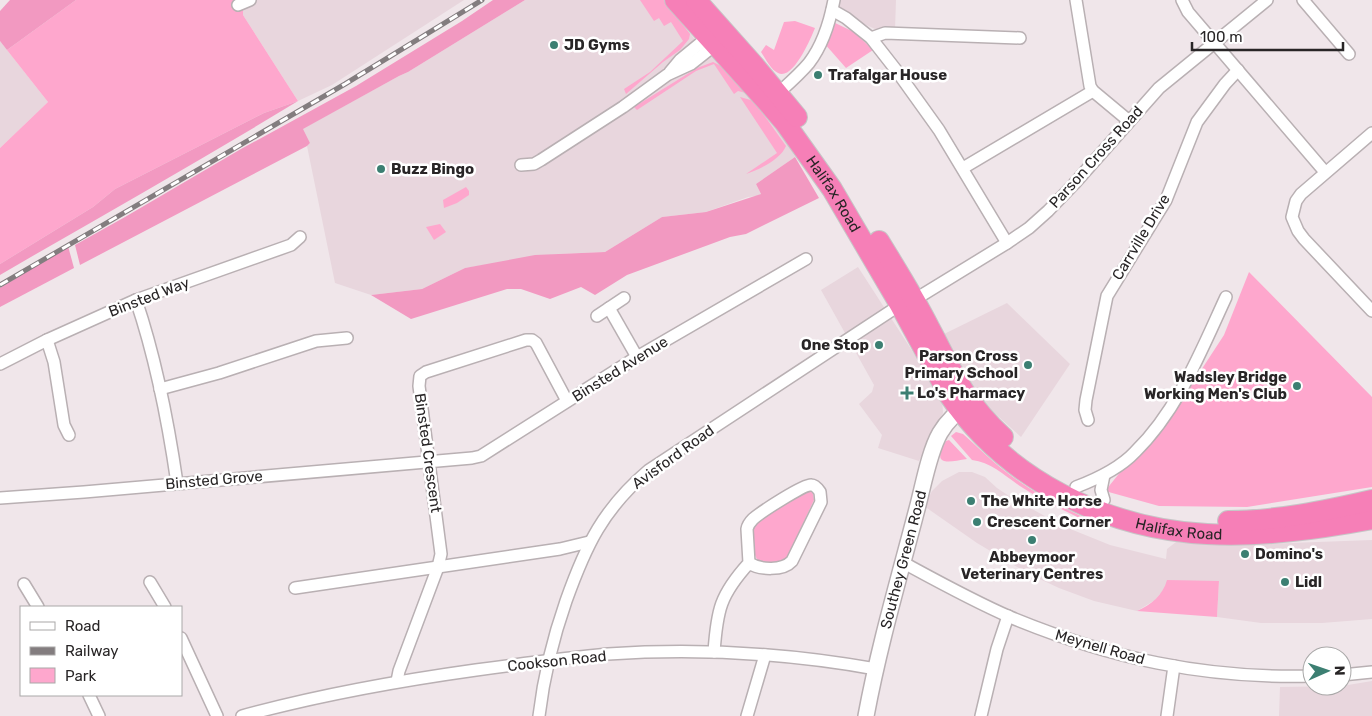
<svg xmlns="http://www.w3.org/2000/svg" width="1372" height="716" font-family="Rubik,sans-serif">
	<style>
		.built { fill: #e8d6dd }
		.green { fill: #fea7cd }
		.forest { fill: #f299c1 }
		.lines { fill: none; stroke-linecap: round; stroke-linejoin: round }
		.street-casing { stroke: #b9b0b3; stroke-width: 14 }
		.secondary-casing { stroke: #b9b0b3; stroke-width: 18 }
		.highway-casing { stroke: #c7c6c7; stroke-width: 22 }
		.street { stroke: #fff; stroke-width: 11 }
		.secondary { stroke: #fff; stroke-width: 15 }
		.highway { stroke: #f67fb7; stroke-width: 20 }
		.rail-casing { stroke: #837d7f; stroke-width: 5 }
		.rail { stroke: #fff; stroke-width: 3; stroke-dasharray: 9; stroke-linecap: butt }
		.poi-dot { fill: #3c7f72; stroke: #fff; stroke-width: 2 }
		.labels { text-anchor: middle; stroke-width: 5; stroke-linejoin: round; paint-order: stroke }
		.poi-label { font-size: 15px; font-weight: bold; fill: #282526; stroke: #fff; text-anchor: start }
		.street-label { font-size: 15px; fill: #282526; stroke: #fff }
	</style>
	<rect width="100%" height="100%" fill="#f0e6ea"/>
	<g class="built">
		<path d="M243,0H464L332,85L298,101L243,15Z"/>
		<path d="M525,0H664L693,37L761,109L788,144L795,157L756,184L761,194L757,196L748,197L706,212L662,217L605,252L557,254L465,268L422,289L371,295L335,283L307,146L310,143L302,129L399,76L408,72Z"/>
		<path d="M839,0H896L895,30L875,29L853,19L838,7Z"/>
		<path d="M0,41L48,102L0,148Z"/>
		<path d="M858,267L942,397L943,413L919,461L878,448L882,435L859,404L872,392L874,385L821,290Z"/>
		<path d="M1007,303L1070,364L1021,437L990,409L968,380L944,334Z"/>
		<path d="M959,472H972L985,477L997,488L1012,498L1063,526L1110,545L1166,559L1167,549L1176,542L1235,545L1372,540V619L1322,623H1261L1217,617L1219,581L1165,588L1155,600L1137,611L1094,601L1059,588L1029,574L977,543L924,506L932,491L942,481Z"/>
		<path d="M1372,681V716H1279L1280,687L1342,686Z"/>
	</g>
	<g class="green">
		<path d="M76,0H243V15L298,101L264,113L115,189L93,207L0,264V148L48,102L7,50Z"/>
		<path d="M640,0H664L690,34L689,39L680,50L663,62L626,94L624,89L650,72L683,41L671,22L664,26L659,18L654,21Z"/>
		<path d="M795,21L815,28C811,38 793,81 778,73C771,70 765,58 761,52L766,45L774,50L784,22Z"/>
		<path d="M833,22L854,32L873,50L846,68L824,43Z"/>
		<path d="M713,62L721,66L746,93L738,91L734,94L714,64L696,71L637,110L634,107L697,68Z"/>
		<path d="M740,97L754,101L786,146C781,159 759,170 746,174L777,153Z"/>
		<path d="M466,187L469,191V195L457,203L444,208L443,200Z"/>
		<path d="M440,224L446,232L434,240L426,227Z"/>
		<path d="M1249,272L1372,397V487L1247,507L1159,506L1105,491L1194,381L1224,335Z"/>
		<path d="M956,432L963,434C976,445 987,457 1001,468C1031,492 1064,509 1099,524V527C1073,515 1047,503 1023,488C1007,478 992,462 972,460L951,436Z"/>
		<path d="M949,440L967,459C948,462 931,467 946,441Z"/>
		<path d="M804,490H810L813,494L814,500L787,558L781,563L760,564C752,552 746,535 754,521Z"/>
		<path d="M1167,580L1219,581L1217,617L1137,611C1151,605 1163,595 1167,580Z"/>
	</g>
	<g class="forest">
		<path d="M10,0H76L7,50L0,41V11Z"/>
		<path d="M493,0H525L408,72L399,76L303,129L310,143L307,146L80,265L75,245L125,217L241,149L356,86L462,21Z"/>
		<path d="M298,101C200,161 99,217 0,275V264L93,207L115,189L264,113Z"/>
		<path d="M795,157L819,198L746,234L730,237L627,275L595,295L581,287L550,299L521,289H507L411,319L371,295L422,289L465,268L535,255L605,252L662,217L706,212L761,194L756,184Z"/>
		<path d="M68,246L74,268L0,307V288Z"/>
	</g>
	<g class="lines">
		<g class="street-casing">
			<g id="street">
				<path d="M1076,0L1090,86L1093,91L1129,121"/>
				<path d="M1182,0L1188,12L1325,172"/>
				<path d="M1303,0L1349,54"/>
				<path d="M238,5L250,0"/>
				<path d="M832,10L846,18L871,38L896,70L939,130L1007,243"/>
				<path d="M871,38L885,33L1020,38"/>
				<path d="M670,72L680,60L708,37"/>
				<path d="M775,96C786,86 799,75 809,63C822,46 830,21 834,0"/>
				<path d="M1372,133L1301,194L1296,201L1292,217L1298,231L1304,239L1372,311"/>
				<path d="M521,165L534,164L541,160L623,107L667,75L691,64L715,45"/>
				<path d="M963,168L1093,91"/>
				<path d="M136,300C156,359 168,421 177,483"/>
				<path d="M914,300L1007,243L1029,228L1048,211L1074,184L1159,88L1267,0"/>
				<path d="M609,308L637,357"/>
				<path d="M597,316L624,298"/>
				<path d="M47,340L54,362L64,425L69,435"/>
				<path d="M0,364L47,340L136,300L291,245L300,237"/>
				<path d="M160,389L219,373L316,341L347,338"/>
				<path d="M1088,420L1085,410L1086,400L1107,296L1166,200L1197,122L1225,84L1238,70"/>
				<path d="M1104,475L1101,490L1104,500"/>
				<path d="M1076,487C1097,479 1120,468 1135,452C1178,410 1201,351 1226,297"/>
				<path d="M0,498L84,492L472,458L481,456L637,357L806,259"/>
				<path d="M902,562C937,581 973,601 1010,617C1109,658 1204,679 1312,676"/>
				<path d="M150,582L165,607"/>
				<path d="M24,584L38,607"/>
				<path d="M295,588L560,549L589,542"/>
				<path d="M181,638L217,716"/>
				<path d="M714,652C717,610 720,595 749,563L747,529C748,524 750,522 753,519C761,512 804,484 811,485C815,485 818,489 820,492L821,502L792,561C783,571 760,570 749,563"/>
				<path d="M1342,675L1372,672"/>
				<path d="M397,681L399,671L438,567L441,554L419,386L420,376L426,372L526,340H532L536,343L567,401"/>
				<path d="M89,695L99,716"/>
				<path d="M242,716C319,695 397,681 476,670C520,664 564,658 608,654C697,648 787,653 876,669"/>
				<path d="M539,716C544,674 552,641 566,601C586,545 603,509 649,470L900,305"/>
				<path d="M747,716L765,655"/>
				<path d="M981,716L997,649L1008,616"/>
				<path d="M1167,716L1174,666"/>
			</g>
		</g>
		<g class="secondary-casing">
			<g id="secondary">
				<path id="s1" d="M866,716C879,646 899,578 917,509C923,487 929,452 940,433C947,421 958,411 969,404"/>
			</g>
		</g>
		<g class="highway-casing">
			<g id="highway">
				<path id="s2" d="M675,0L768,103L785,123L832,189L900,305L949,395C1006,479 1106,529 1207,534C1262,537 1318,529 1372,519"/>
				<path d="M696,0L753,64L797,117"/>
				<path d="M879,241C896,269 914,297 929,327C952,370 965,403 1003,437"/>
				<path d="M1228,521C1276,521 1325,511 1372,500"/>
			</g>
		</g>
		<use href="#street" class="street"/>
		<use href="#secondary" class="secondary"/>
		<use href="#highway" class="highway"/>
		<g class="rail-casing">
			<path id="rail" d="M0,285L345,84L482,0"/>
		</g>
		<use href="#rail" class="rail"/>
	</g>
	<g class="poi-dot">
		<circle cx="554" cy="45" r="5"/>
		<circle cx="818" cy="75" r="5"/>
		<circle cx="381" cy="169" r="5"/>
		<circle cx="879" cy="345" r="5"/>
		<circle cx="1028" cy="365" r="5"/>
		<circle cx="1297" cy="386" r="5"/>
		<path d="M904.5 385.5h5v5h5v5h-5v5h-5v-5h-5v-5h5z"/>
		<circle cx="971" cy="501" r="5"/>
		<circle cx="977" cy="522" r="5"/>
		<circle cx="1032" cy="540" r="5"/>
		<circle cx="1245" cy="554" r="5"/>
		<circle cx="1285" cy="582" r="5"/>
	</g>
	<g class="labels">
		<g class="poi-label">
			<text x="564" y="50">JD Gyms</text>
			<text x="828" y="80">Trafalgar House</text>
			<text x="391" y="174">Buzz Bingo</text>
			<text x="869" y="350" text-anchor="end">One Stop</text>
			<text x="1018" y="361" text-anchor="end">Parson Cross<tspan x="1018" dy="17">Primary School</tspan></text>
			<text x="1287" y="382" text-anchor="end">Wadsley Bridge<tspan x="1287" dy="17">Working Men's Club</tspan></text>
			<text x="917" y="398">Lo's Pharmacy</text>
			<text x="981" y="506">The White Horse</text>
			<text x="987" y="527">Crescent Corner</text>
			<text x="1255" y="559">Domino's</text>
			<text x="1032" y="562" text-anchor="middle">Abbeymoor<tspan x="1032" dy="17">Veterinary Centres</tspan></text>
			<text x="1295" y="587">Lidl</text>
		</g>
		<g class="street-label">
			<text transform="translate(1096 157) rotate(-48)" y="5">Parson Cross Road</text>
			<text dy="5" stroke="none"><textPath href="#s2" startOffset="251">Halifax Road</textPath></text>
			<text transform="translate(1141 237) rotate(-59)" y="5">Carrville Drive</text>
			<text transform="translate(149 297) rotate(-21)" y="5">Binsted Way</text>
			<text transform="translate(620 369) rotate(-32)" y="5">Binsted Avenue</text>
			<text transform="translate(428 453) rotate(82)" y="5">Binsted Crescent</text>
			<text transform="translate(673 457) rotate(-36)" y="5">Avisford Road</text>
			<text transform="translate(214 480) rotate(-5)" y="5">Binsted Grove</text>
			<text dy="5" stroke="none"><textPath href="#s2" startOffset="758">Halifax Road</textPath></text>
			<text dy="5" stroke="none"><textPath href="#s1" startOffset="161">Southey Green Road</textPath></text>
			<text transform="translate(1100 647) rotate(16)" y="5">Meynell Road</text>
			<text transform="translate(557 661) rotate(-6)" y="5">Cookson Road</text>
		</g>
	</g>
	<rect x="20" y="606" width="162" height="90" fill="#ffffff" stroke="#a9a8a8"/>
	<rect x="30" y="622" width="25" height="8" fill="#ffffff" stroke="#a9a8a8"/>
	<text x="65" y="631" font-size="15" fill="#282526">Road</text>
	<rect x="30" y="647" width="25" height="8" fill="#837d7f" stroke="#a9a8a8"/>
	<text x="65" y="656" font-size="15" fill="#282526">Railway</text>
	<rect x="30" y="668" width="25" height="15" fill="#fea7cd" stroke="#a9a8a8"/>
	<text x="65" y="681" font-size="15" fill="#282526">Park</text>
	<g transform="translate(1327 671) rotate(88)"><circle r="24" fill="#ffffff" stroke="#a9a8a8"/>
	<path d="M0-4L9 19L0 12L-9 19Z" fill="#3c7f72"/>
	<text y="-8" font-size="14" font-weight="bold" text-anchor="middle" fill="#282526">N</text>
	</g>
	<path d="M1192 42v8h151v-8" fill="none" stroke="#282526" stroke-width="2.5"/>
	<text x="1200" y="42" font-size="15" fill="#282526" stroke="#ffffff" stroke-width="4" paint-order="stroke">100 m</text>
</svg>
